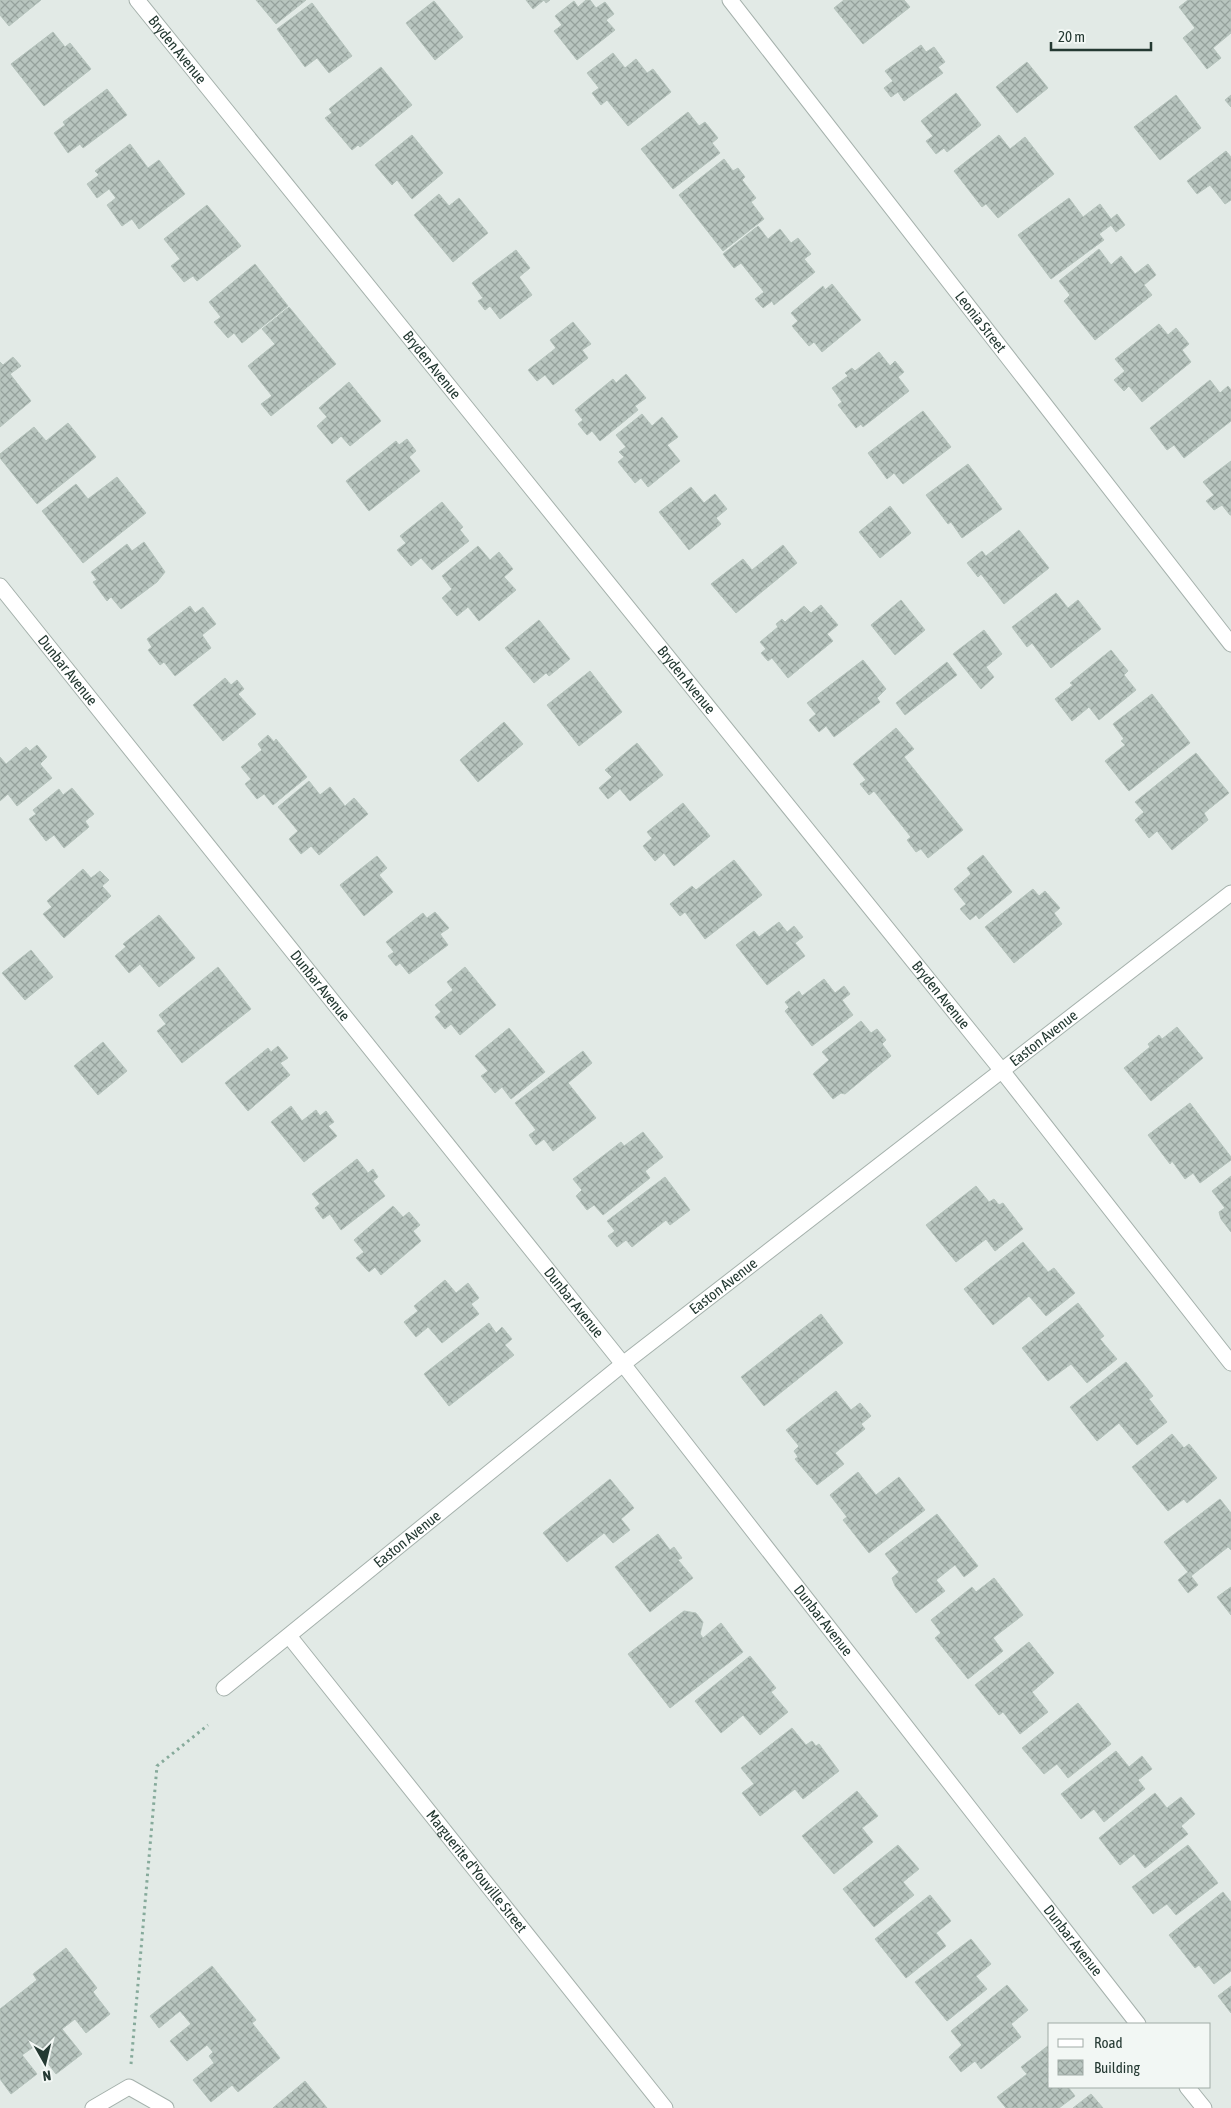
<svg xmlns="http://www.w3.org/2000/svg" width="1231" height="2108" font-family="'Asap Condensed',sans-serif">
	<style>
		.building { fill: url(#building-cross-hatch); stroke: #b5c3bc }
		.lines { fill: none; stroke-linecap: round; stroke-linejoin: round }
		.minor-casing { stroke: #a5b1ac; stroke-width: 17 }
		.path { stroke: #86aa9b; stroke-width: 3; stroke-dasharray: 2.5 4; stroke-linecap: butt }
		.minor { stroke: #fff; stroke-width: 15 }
		.labels { text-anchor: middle; stroke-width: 4; stroke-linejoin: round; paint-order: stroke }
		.street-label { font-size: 15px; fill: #243932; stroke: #f2f7f4 }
	</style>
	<defs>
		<pattern id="building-cross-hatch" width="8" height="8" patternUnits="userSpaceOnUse" patternTransform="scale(1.25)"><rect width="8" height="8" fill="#b8c5bf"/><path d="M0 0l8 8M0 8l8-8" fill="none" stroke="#95a19c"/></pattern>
	</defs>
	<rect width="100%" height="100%" fill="#e2eae6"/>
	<g class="building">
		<path d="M0,0H41L9,26L0,15Z"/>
		<path d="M256,0H306L276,24Z"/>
		<path d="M526,0H550L546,3L544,0L533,9Z"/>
		<path d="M586,0H590L596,8L605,2L614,14L606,20L615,30L577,60L554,31L562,25L555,16L574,1L578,7Z"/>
		<path d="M844,0H904L910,7L863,44L834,8Z"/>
		<path d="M1188,0H1231V33L1213,48L1221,58L1207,69L1183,38L1195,28L1179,7Z"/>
		<path d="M434,1L463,37L435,60L406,23Z"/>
		<path d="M312,3L352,56L329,73L317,58L305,67L277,29Z"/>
		<path d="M53,32L65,47L70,43L91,69L44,106L11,64Z"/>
		<path d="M921,45L926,52L934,47L945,62L938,67L943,73L904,101L898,92L891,97L884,88L893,81L885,71Z"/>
		<path d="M613,53L625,68L636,59L647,73L653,69L671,92L628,126L607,100L601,105L592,93L599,88L587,73Z"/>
		<path d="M1027,62L1048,88L1017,113L996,87Z"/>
		<path d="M381,67L412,105L360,147L358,145L352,150L325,118L332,113L329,109Z"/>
		<path d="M107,89L127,115L83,148L80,144L68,153L54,133L65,125L63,122Z"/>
		<path d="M956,93L981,125L947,152L944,148L936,154L926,141L933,136L921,121Z"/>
		<path d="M1176,95L1201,128L1160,160L1134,127Z"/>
		<path d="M1231,95V107L1225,100Z"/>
		<path d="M688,112L699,126L705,122L718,138L712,143L720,153L673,189L641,149Z"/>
		<path d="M412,135L443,173L412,199L397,180L392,185L375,165Z"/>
		<path d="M999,135L1010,149L1025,137L1054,174L998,218L986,204L982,207L954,171Z"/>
		<path d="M130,144L148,168L159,160L185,194L139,229L132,219L122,226L107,205L116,198L109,189L97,198L87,184L99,175L95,171Z"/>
		<path d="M1226,151L1231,157V200L1225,204L1210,185L1197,194L1187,181Z"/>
		<path d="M724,159L733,171L738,168L745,177L742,180L756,198L751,202L764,219L723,251L679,195Z"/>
		<path d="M439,194L449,206L459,198L488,233L453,262L414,215Z"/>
		<path d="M1069,198L1083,217L1100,204L1111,219L1117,214L1125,225L1116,232L1111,225L1099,234L1104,240L1051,279L1018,235Z"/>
		<path d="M207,205L241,246L197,281L193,276L184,282L171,266L180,259L164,239Z"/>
		<path d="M758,226L768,239L780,229L791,243L798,238L811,254L804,259L815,272L774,305L772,301L763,308L755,299L764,292L741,263L734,268L723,254Z"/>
		<path d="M1099,249L1111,265L1121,256L1135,274L1148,264L1156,275L1144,285L1152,295L1095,340L1064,301L1070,295L1059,281Z"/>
		<path d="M516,250L530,268L519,277L532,295L500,319L490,306L485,310L478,301L483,298L472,283Z"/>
		<path d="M255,264L288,306L242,343L234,333L228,338L214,322L221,317L209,302Z"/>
		<path d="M832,284L861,320L822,352L814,342L809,346L792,326L798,321L791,313L823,286L825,290Z"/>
		<path d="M289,307L336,364L271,416L261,404L272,396L248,366L275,344L262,329Z"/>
		<path d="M573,322L591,344L582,350L588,358L553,385L545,375L537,381L528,370L556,348L550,340Z"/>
		<path d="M1159,324L1168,335L1176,328L1189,344L1182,350L1191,362L1142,402L1129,386L1124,391L1114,380L1125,371L1115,359Z"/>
		<path d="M879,352L890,366L895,361L904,372L898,377L909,391L863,427L861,424L856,428L838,405L842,402L832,388L848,376L845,373L852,368L855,371Z"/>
		<path d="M13,357L21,366L10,374L31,401L0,427V362L3,365Z"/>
		<path d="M626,374L646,398L635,406L638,410L600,441L592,431L587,435L578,424L583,420L575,410L613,379L616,383Z"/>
		<path d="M1210,380L1220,393L1228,386L1231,390V421L1184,458L1174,445L1167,450L1150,428Z"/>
		<path d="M349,382L381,421L350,446L341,436L332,444L317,426L327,417L319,408Z"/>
		<path d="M923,411L951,447L903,484L894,473L887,479L868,453Z"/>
		<path d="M642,414L652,426L662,417L678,437L667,445L680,461L648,487L641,478L635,483L618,462L624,457L619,452L626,447L616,435Z"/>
		<path d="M68,423L96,457L37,504L0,458V454L34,427L46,441Z"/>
		<path d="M407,439L416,451L409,457L420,471L369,511L346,481L396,441L399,445Z"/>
		<path d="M1231,461V515H1230L1222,505L1214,510L1206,501L1214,495L1203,482Z"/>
		<path d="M968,464L1002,509L962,538L951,522L948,524L926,495Z"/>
		<path d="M117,477L146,513L83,563L42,511L76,484L88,499Z"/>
		<path d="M691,487L704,503L715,494L727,509L716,518L721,524L689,550L659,512Z"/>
		<path d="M442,502L463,527L460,530L469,541L432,570L421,558L411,566L397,550L406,543L400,536Z"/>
		<path d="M890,506L911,533L880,558L859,532Z"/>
		<path d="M1019,530L1049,568L1004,604L981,574L978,577L967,563L982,551L986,556Z"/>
		<path d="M144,542L165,572L157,582L121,609L111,597L107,601L93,582L97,580L91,572L127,544L132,551Z"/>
		<path d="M783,545L797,563L736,613L711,584L743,559L752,570Z"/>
		<path d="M478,546L490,560L499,552L513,569L504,577L516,590L479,621L468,607L457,616L442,598L452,589L442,576Z"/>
		<path d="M1056,593L1068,608L1078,600L1101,629L1051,668L1032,643L1027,647L1012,627Z"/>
		<path d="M901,600L925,630L895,655L871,625Z"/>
		<path d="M821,605L838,625L827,634L833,641L788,678L772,658L768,661L761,653L766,649L760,642L778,627L776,624L782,619L785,622L804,606L811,613Z"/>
		<path d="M190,606L195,613L203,607L216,624L202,635L211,648L175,676L164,662L160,665L148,650L152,647L147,639Z"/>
		<path d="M539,620L570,659L549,676L546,673L534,683L505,648Z"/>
		<path d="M984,630L1002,654L986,667L994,677L981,689L953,654Z"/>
		<path d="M1111,650L1128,671L1124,675L1136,690L1099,720L1089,707L1072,721L1055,699L1073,685L1070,683Z"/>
		<path d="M863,660L886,689L877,698L880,702L834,737L826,726L819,732L809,720L816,714L807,703Z"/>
		<path d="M947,662L957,675L905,715L896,703Z"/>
		<path d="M590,671L622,712L579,746L547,705Z"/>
		<path d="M225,678L231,685L237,680L244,689L238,694L256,714L223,741L193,705Z"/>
		<path d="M1152,694L1190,743L1129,791L1105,761L1125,745L1121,741L1124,739L1113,724Z"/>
		<path d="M504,722L523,744L478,782L460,760Z"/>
		<path d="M896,728L914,749L904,757L963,830L928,858L921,849L916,852L907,840L911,837L874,791L869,795L860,784L866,780L853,764Z"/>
		<path d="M268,735L274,742L276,739L307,777L273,805L264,794L257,799L245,784L251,779L241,767L262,750L258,744Z"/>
		<path d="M637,743L663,775L630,801L620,789L608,799L599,788L612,777L605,770Z"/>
		<path d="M37,745L47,757L40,764L52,778L17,806L8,794L0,801V757L6,764L26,747L30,751Z"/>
		<path d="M1196,753L1229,793L1204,813L1208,820L1172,850L1157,831L1149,838L1135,820L1144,812L1135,802Z"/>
		<path d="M309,781L320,795L330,787L345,806L354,798L368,814L319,855L311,846L301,854L289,839L298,831L278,807Z"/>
		<path d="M72,788L94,814L85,821L89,827L64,848L54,835L46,841L29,819L36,814L33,810L59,789L63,795Z"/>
		<path d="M683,803L710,836L674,866L664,853L655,861L643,846L652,838L647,832Z"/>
		<path d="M983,855L1012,892L979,919L976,915L970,920L960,909L966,904L954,889L971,874L967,868Z"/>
		<path d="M377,856L387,868L379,875L393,892L364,916L340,885Z"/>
		<path d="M734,860L762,895L705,939L685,912L680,916L670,904L692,886L696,890Z"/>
		<path d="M83,869L91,878L100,871L109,880L102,886L111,896L64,938L43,914L52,907L47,901Z"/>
		<path d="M1033,889L1039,896L1045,891L1060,908L1054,913L1062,924L1014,963L985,927Z"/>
		<path d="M435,912L449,928L440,934L448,945L409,974L400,963L396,966L388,956L394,952L386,942L423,913L427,918Z"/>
		<path d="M159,915L195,958L159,987L140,964L129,973L115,956L126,947L123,944Z"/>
		<path d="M779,922L787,932L794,926L803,937L795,943L805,956L767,985L736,945L754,931L759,937Z"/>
		<path d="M31,950L53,977L25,1000L2,973Z"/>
		<path d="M218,967L251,1009L182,1063L157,1031L166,1024L159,1015Z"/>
		<path d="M465,967L496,1005L460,1035L451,1024L445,1029L435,1017L441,1012L435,1005L453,990L447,982Z"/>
		<path d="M824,979L835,993L844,986L850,994L842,1000L853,1015L812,1046L785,1011L789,1007L785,1002L799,991L802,996Z"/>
		<path d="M861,1021L871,1033L877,1029L886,1040L882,1044L891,1056L845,1094L841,1093L833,1099L813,1074L829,1060L822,1052Z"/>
		<path d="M1177,1027L1203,1058L1151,1101L1124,1068L1150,1047L1148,1044L1159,1035L1162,1039Z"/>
		<path d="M509,1028L545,1072L511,1099L502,1087L495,1093L481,1076L488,1071L475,1056Z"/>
		<path d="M103,1042L127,1071L98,1095L74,1066Z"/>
		<path d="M278,1046L288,1058L280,1063L290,1075L248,1111L225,1083L268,1048L271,1052Z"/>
		<path d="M583,1051L592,1063L568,1083L596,1118L553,1151L544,1139L536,1145L529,1135L536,1130L515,1103Z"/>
		<path d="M1190,1103L1231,1157V1160L1200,1183L1193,1173L1185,1179L1172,1161L1170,1164L1148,1135Z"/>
		<path d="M291,1106L302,1121L316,1110L320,1116L326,1111L334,1122L328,1126L337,1136L304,1162L271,1122Z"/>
		<path d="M643,1132L663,1157L645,1171L650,1178L603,1215L594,1205L587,1210L576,1196L582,1190L573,1179L621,1142L624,1146Z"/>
		<path d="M357,1159L368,1173L373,1169L378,1177L373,1181L385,1196L341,1230L330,1214L323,1219L315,1208L320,1204L312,1194Z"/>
		<path d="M1231,1176V1232L1221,1219L1219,1212L1225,1208L1212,1191Z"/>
		<path d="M665,1177L690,1210L670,1225L666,1220L632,1247L626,1240L617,1247L608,1236L615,1231L607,1221Z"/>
		<path d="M976,1186L989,1202L994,1199L999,1205L1003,1203L1023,1229L995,1251L986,1239L956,1262L926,1225Z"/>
		<path d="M393,1206L403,1217L409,1212L420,1225L413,1231L421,1241L381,1275L375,1267L369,1272L356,1258L364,1252L354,1240Z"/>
		<path d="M1023,1242L1048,1272L1054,1268L1075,1293L1046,1316L1029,1296L993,1325L964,1289Z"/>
		<path d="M445,1280L456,1293L468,1283L479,1298L471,1304L479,1314L442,1343L428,1327L416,1337L404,1322L418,1311L414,1306Z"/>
		<path d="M1078,1303L1104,1336L1100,1339L1117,1359L1087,1383L1071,1364L1048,1381L1022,1348Z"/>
		<path d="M821,1314L843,1343L764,1406L741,1377Z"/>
		<path d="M489,1323L496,1333L502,1327L512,1339L505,1345L514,1355L449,1406L424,1374Z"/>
		<path d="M1126,1362L1153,1396L1149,1399L1167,1422L1137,1445L1119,1423L1097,1441L1070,1407Z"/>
		<path d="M836,1391L851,1410L860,1403L871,1416L861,1424L865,1429L835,1453L844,1464L817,1485L795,1459L798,1457L794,1451L799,1446L786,1430Z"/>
		<path d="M1172,1434L1184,1448L1189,1444L1217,1478L1187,1503L1184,1499L1168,1511L1132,1467Z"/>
		<path d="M858,1472L876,1495L899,1477L925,1510L869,1553L843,1520L847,1517L830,1495Z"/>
		<path d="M610,1479L634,1508L621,1519L630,1530L613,1543L604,1533L567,1562L543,1533Z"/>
		<path d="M1220,1499L1231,1513V1550L1228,1547L1191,1576L1198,1585L1188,1593L1178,1580L1188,1572L1164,1542Z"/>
		<path d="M937,1514L978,1566L964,1577L955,1565L936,1580L945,1591L916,1613L895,1586L892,1578L899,1572L885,1554Z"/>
		<path d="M658,1534L670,1550L674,1547L682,1558L678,1560L693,1578L650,1612L615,1567Z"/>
		<path d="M994,1578L1023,1615L993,1638L1003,1651L968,1679L935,1638L941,1633L931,1620L972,1587L976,1592Z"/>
		<path d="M1231,1587V1615L1217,1597Z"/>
		<path d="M684,1611L696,1613L703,1622L700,1634L703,1638L721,1623L743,1652L670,1708L628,1654Z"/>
		<path d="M1029,1642L1054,1673L1032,1692L1048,1712L1020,1734L1003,1712L999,1715L975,1685Z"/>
		<path d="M750,1656L776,1688L771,1692L788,1712L760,1735L743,1715L721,1733L695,1701Z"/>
		<path d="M1078,1703L1111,1744L1068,1778L1057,1764L1044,1774L1022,1748Z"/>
		<path d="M792,1728L806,1745L812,1741L816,1746L819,1744L839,1771L803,1799L795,1789L760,1816L742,1793L754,1784L741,1768Z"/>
		<path d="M1116,1751L1129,1767L1142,1756L1152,1769L1138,1780L1145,1789L1104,1822L1094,1809L1081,1819L1061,1794Z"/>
		<path d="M857,1791L878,1816L862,1828L873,1842L834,1874L802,1836Z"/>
		<path d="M1155,1793L1167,1808L1181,1797L1195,1814L1181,1826L1188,1834L1145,1868L1134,1854L1120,1865L1099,1838Z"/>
		<path d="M898,1845L919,1869L903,1882L914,1895L874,1927L843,1889Z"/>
		<path d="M1188,1845L1218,1883L1176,1915L1167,1904L1153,1914L1132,1887Z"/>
		<path d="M1223,1892L1231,1902V1971L1214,1984L1199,1965L1195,1968L1169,1935Z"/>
		<path d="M930,1895L951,1921L936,1933L946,1946L906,1978L875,1939Z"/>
		<path d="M971,1939L991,1964L976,1976L987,1989L947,2021L915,1982Z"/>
		<path d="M66,1948L97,1988L93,1992L110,2014L86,2033L75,2019L62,2029L82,2054L56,2074L35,2046L22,2055L37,2074L11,2094L0,2079V2009L37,1980L33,1974Z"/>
		<path d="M212,1966L256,2020L252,2023L280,2058L238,2092L232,2085L211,2102L193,2080L214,2063L209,2056L213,2052L207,2045L187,2061L170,2041L191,2024L180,2011L159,2028L150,2016Z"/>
		<path d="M1007,1985L1028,2010L1011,2024L1021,2037L981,2069L975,2061L961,2072L949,2057L962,2045L951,2031Z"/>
		<path d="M1231,1986V2013L1218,1996Z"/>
		<path d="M1049,2045L1050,2087H1068L1075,2096L1059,2108H1006L997,2097L1027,2074L1021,2067Z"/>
		<path d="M305,2081L327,2108H273Z"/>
		<path d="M1091,2094L1103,2108H1073Z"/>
	</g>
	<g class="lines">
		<g class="minor-casing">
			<g id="minor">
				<path id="s1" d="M137,0L1003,1072L1231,1363"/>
				<path id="s2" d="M730,0L1231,644"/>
				<path id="s3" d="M0,586L623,1364L1138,2024"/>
				<path id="s4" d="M289,1636L665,2108"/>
				<path id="s5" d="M224,1688L623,1364L1231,893"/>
				<path d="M1187,2087L1204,2108"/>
				<path d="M93,2108L129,2087L166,2108"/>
			</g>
		</g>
		<path class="path" d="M131,2064L157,1766L208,1725"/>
		<use href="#minor" class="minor"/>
	</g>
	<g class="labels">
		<g class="street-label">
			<text dy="5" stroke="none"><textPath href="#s1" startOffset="64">Bryden Avenue</textPath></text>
			<text dy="5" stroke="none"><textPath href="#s2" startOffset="408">Leonia Street</textPath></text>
			<text dy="5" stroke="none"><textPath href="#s1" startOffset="469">Bryden Avenue</textPath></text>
			<text dy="5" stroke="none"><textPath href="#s3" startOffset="108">Dunbar Avenue</textPath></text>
			<text dy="5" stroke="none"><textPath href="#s1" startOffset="874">Bryden Avenue</textPath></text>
			<text dy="5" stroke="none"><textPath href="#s3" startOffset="512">Dunbar Avenue</textPath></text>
			<text dy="5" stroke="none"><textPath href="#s1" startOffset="1279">Bryden Avenue</textPath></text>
			<text dy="5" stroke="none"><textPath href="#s5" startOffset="1046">Easton Avenue</textPath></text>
			<text dy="5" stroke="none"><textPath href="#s5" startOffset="641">Easton Avenue</textPath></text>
			<text dy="5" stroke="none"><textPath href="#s3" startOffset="918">Dunbar Avenue</textPath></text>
			<text dy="5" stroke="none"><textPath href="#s5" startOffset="236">Easton Avenue</textPath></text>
			<text dy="5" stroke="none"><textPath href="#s3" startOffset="1322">Dunbar Avenue</textPath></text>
			<text dy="5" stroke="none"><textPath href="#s4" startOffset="301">Marguerite d'Youville Street</textPath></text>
			<text dy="5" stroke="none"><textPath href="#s3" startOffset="1728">Dunbar Avenue</textPath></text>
		</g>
	</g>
	<rect x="1048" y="2023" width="162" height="65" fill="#f2f7f4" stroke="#a0aba6"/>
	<rect x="1058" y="2039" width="25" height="8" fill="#ffffff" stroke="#a0aba6"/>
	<text x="1094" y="2048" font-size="15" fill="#243932">Road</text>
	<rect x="1058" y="2060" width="25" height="15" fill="url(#building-cross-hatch)" stroke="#a0aba6"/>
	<text x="1094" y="2073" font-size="15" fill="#243932">Building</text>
	<g transform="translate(45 2063) rotate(172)" stroke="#f2f7f4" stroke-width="4" paint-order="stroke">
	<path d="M0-4L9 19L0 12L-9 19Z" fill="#243932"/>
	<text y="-8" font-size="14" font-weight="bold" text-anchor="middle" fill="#243932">N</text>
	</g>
	<path d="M1051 42v8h100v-8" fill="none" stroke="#243932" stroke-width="2.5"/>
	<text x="1058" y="42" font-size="15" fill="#243932" stroke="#f2f7f4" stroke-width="4" paint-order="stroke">20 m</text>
</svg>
